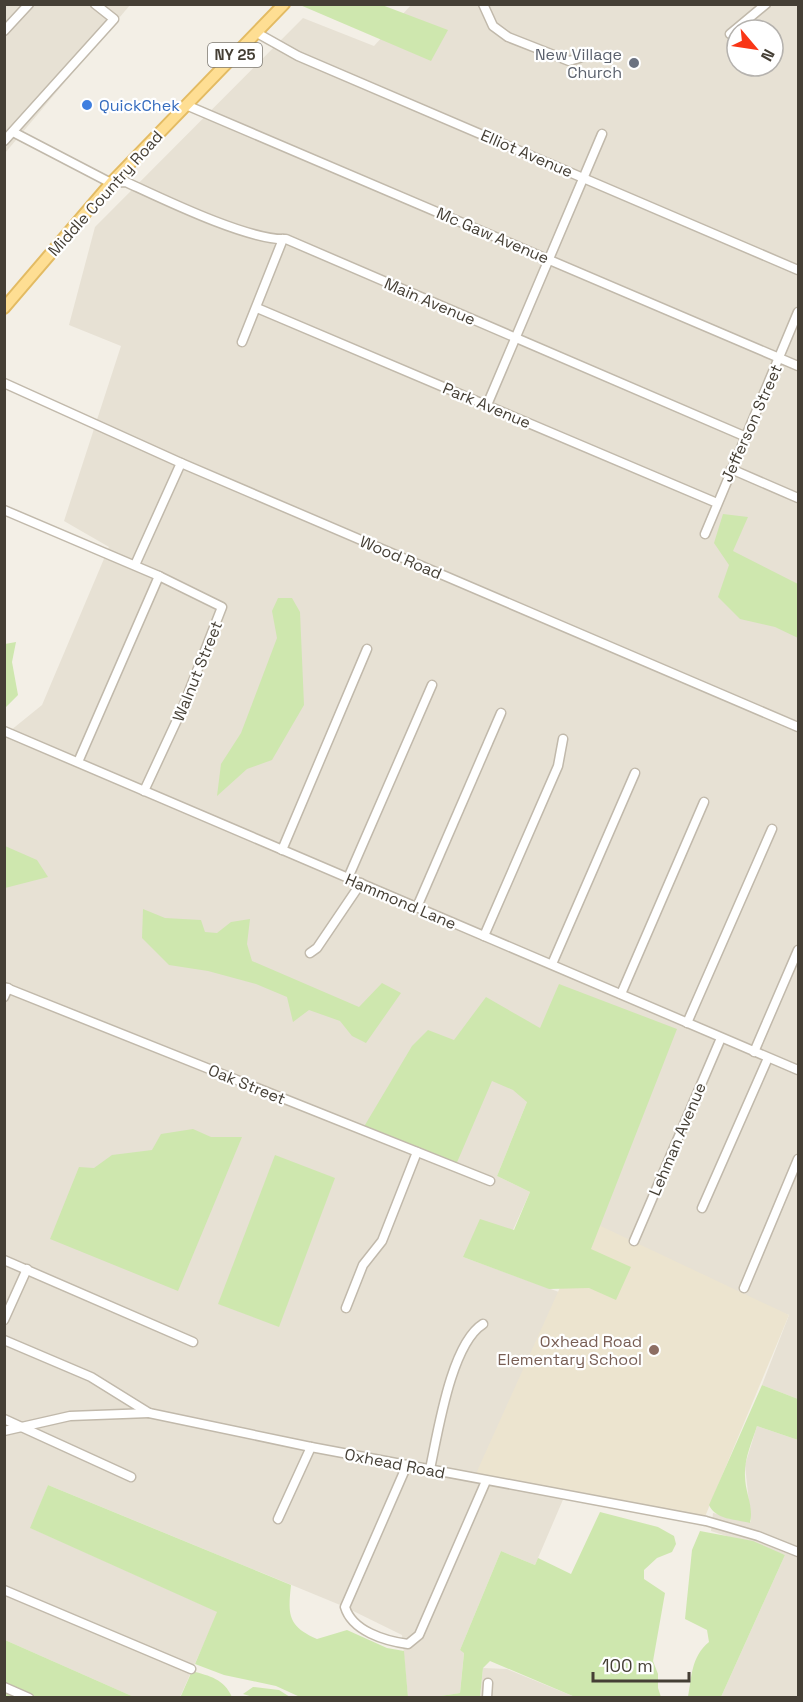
<svg xmlns="http://www.w3.org/2000/svg" width="803" height="1702" font-family="'Space Grotesk',sans-serif">
	<style>
		.residential { fill: #e7e1d4; fill-rule: evenodd }
		.education { fill: #ece4cf }
		.green { fill: #cee7ae }
		.lines { fill: none; stroke-linecap: round; stroke-linejoin: round }
		.minor-casing { stroke: #c1b9ab; stroke-width: 11 }
		.major-casing { stroke: #e3bb63; stroke-width: 14 }
		.minor { stroke: #fff; stroke-width: 8 }
		.major { stroke: #fede93; stroke-width: 10 }
		.worship-dot { fill: #6b7280; stroke: #fff; stroke-width: 2 }
		.shop-dot { fill: #3f7fe0; stroke: #fff; stroke-width: 2 }
		.education-dot { fill: #8d6e63; stroke: #fff; stroke-width: 2 }
		.labels { text-anchor: middle; stroke-width: 4.5; stroke-linejoin: round; paint-order: stroke }
		.shield { fill: #fff; stroke: #7d7972; stroke-width: 1.5 }
		.shield-label { font-size: 15px; font-weight: bold; fill: #453f35 }
		.worship-label { font-size: 16px; fill: #5b616d; stroke: #fff; text-anchor: end }
		.shop-label { font-size: 16px; fill: #366cbe; stroke: #fff; text-anchor: start }
		.street-label { font-size: 16px; fill: #453f35; stroke: #fff }
		.education-label { font-size: 16px; fill: #785e54; stroke: #fff; text-anchor: end }
	</style>
	<rect width="100%" height="100%" fill="#f3efe6"/>
	<g class="residential">
		<path d="M5,5H130L5,153Z"/>
		<path d="M411,5H798V1399L762,1385L789,1315L591,1249L527,1102L497,1176L530,1192L513,1230L463,1257L559,1292L475,1478L565,1495L535,1565L501,1551L460,1650L464,1652L460,1693L434,1697H408L402,1635L345,1607L48,1485L31,1528L218,1612L180,1697H134L5,1640V735L42,705L109,547L64,521L121,346L69,325L95,227L303,18L374,46ZM737,30H773V66H737Z"/>
		<path d="M757,1426L798,1440V1697H721L785,1555L711,1531L713,1513L751,1522L745,1465Z"/>
		<path d="M483,1668L507,1669L575,1697L480,1698Z"/>
	</g>
	<path class="education" d="M590,1221L789,1315L704,1519L474,1478Z"/>
	<g class="green">
		<path d="M300,5H382L448,30L431,61Z"/>
		<path d="M723,514L748,517L733,551L798,584V638L775,627L740,619L718,597L729,565L714,543Z"/>
		<path d="M278,598H292L300,612L304,705L272,760L247,769L217,796L221,764L241,733L277,638L272,611Z"/>
		<path d="M16,642L12,662L18,695L5,708V644Z"/>
		<path d="M5,846L37,860L48,877L5,888Z"/>
		<path d="M143,909L165,918L201,920L205,932L217,933L231,922L250,919L247,944L252,961L359,1007L382,983L401,993L366,1043L352,1036L340,1021L309,1010L293,1022L287,997L256,984L208,971L169,965L142,938Z"/>
		<path d="M559,984L677,1029L591,1249L631,1267L616,1300L589,1288L549,1289L463,1257L480,1219L514,1230L530,1192L497,1176L527,1102L513,1090L492,1081L455,1167L362,1130L412,1046L428,1030L454,1040L486,997L540,1028Z"/>
		<path d="M193,1129L211,1137H242L178,1291L50,1239L79,1167L94,1168L112,1155L152,1150L161,1134Z"/>
		<path d="M275,1155L335,1178L279,1327L218,1304Z"/>
		<path d="M762,1385L798,1399V1440L757,1426C752,1442 744,1459 745,1476C745,1493 754,1506 750,1523C735,1519 716,1520 709,1505Z"/>
		<path d="M48,1485L291,1585C288,1614 287,1626 317,1639L347,1630L387,1648L404,1651L408,1697H300L276,1686L224,1675L195,1664L217,1612L30,1528Z"/>
		<path d="M600,1512L658,1527L674,1536L676,1544L672,1552L657,1558L644,1570V1579L665,1593L653,1661L658,1674V1688L661,1697H575L490,1661L483,1668L480,1697H434L460,1693L464,1653L460,1650L501,1551L535,1565L538,1558L571,1574Z"/>
		<path d="M700,1531L753,1541L785,1555L721,1697H688C692,1676 691,1657 709,1642L707,1630L685,1619L692,1550Z"/>
		<path d="M5,1640L134,1697H5Z"/>
		<path d="M192,1671C210,1676 224,1679 232,1697L180,1698Z"/>
		<path d="M253,1687L279,1690L290,1697H253L243,1694Z"/>
	</g>
	<g class="lines">
		<g class="minor-casing">
			<g id="minor">
				<path d="M483,4L493,26L508,37L569,61L583,57"/>
				<path d="M4,31L29,4"/>
				<path d="M257,33L298,56L798,270"/>
				<path d="M730,34L766,4"/>
				<path d="M186,105L798,366"/>
				<path d="M13,132L111,183L126,182C163,199 249,241 286,239L744,436"/>
				<path d="M4,141L114,19L95,4"/>
				<path d="M257,308L717,503"/>
				<path d="M242,342L283,239"/>
				<path d="M4,383L181,463L798,727"/>
				<path d="M487,405L602,134"/>
				<path d="M731,469L798,498"/>
				<path d="M4,510L159,576L222,607L183,707L144,791"/>
				<path d="M705,534L798,312"/>
				<path d="M135,565L181,463"/>
				<path d="M4,731L798,1070"/>
				<path d="M78,762L159,576"/>
				<path d="M282,850L367,649"/>
				<path d="M348,878L432,685"/>
				<path d="M417,907L501,713"/>
				<path d="M484,936L558,766L563,739"/>
				<path d="M310,953L317,948L361,883"/>
				<path d="M552,964L635,773"/>
				<path d="M4,987L490,1181"/>
				<path d="M621,994L704,802"/>
				<path d="M4,997L8,988"/>
				<path d="M687,1023L772,829"/>
				<path d="M754,1052L798,950"/>
				<path d="M702,1208L768,1058"/>
				<path d="M634,1241L721,1038"/>
				<path d="M4,1260L193,1342"/>
				<path d="M744,1288L798,1159"/>
				<path d="M346,1308L363,1265L382,1241L417,1152"/>
				<path d="M4,1320L27,1269"/>
				<path d="M4,1340L91,1377L149,1413L311,1447L706,1521L758,1536L798,1552"/>
				<path d="M4,1419L131,1477"/>
				<path d="M4,1431L70,1416L149,1413"/>
				<path d="M407,1465L345,1607C352,1631 385,1641 408,1644L419,1635L486,1481"/>
				<path d="M430,1469C438,1432 451,1344 483,1324"/>
				<path d="M278,1519L311,1447"/>
				<path d="M4,1590L191,1669"/>
				<path d="M4,1687L29,1698"/>
				<path d="M487,1698L488,1683"/>
			</g>
		</g>
		<g class="major-casing">
			<path id="major" d="M4,308L111,183L284,4"/>
		</g>
		<use href="#minor" class="minor"/>
		<use href="#major" class="major"/>
	</g>
	<circle class="worship-dot" cx="634" cy="63" r="6"/>
	<circle class="shop-dot" cx="87" cy="105" r="6"/>
	<circle class="education-dot" cx="654" cy="1350" r="6"/>
	<g class="labels">
		<rect class="shield" x="208" y="43" width="54" height="24" rx="4.5"/>
		<g class="shield-label">
			<text x="235" y="60">NY 25</text>
		</g>
		<g class="worship-label">
			<text x="622" y="60">New Village<tspan x="622" dy="18">Church</tspan></text>
		</g>
		<g class="shop-label">
			<text x="99" y="111">QuickChek</text>
		</g>
		<g class="street-label">
			<text transform="translate(527 153) rotate(23)" y="6">Elliot Avenue</text>
			<text transform="translate(105 193) rotate(-48)" y="6">Middle Country Road</text>
			<text transform="translate(493 235) rotate(23)" y="6">Mc Gaw Avenue</text>
			<text transform="translate(430 301) rotate(23)" y="6">Main Avenue</text>
			<text transform="translate(487 405) rotate(23)" y="6">Park Avenue</text>
			<text transform="translate(751 423) rotate(-66)" y="6">Jefferson Street</text>
			<text transform="translate(401 557) rotate(23)" y="6">Wood Road</text>
			<text transform="translate(197 671) rotate(-68)" y="6">Walnut Street</text>
			<text transform="translate(401 901) rotate(23)" y="6">Hammond Lane</text>
			<text transform="translate(247 1084) rotate(22)" y="6">Oak Street</text>
			<text transform="translate(677 1139) rotate(-67)" y="6">Lehman Avenue</text>
			<text transform="translate(395 1463) rotate(11)" y="6">Oxhead Road</text>
		</g>
		<g class="education-label">
			<text x="642" y="1347">Oxhead Road<tspan x="642" dy="18">Elementary School</tspan></text>
		</g>
	</g>
	<rect width="803" height="1702" fill="none" stroke="#453f35" stroke-width="12"/>
	<g transform="translate(755 48) rotate(119)"><circle r="28" fill="#ffffff" stroke="#b5b2ae" stroke-width="1.5"/>
	<path d="M0-4.5L10 22L0 15L-10 22Z" fill="#f93616"/>
	<text y="-9" font-size="16" font-weight="bold" text-anchor="middle" fill="#453f35">N</text>
	</g>
	<path d="M593 1672v9h96v-9" fill="none" stroke="#453f35" stroke-width="3"/>
	<text x="602" y="1672" font-size="18" fill="#453f35" stroke="#ffffff" stroke-width="4.5" paint-order="stroke">100 m</text>
</svg>
